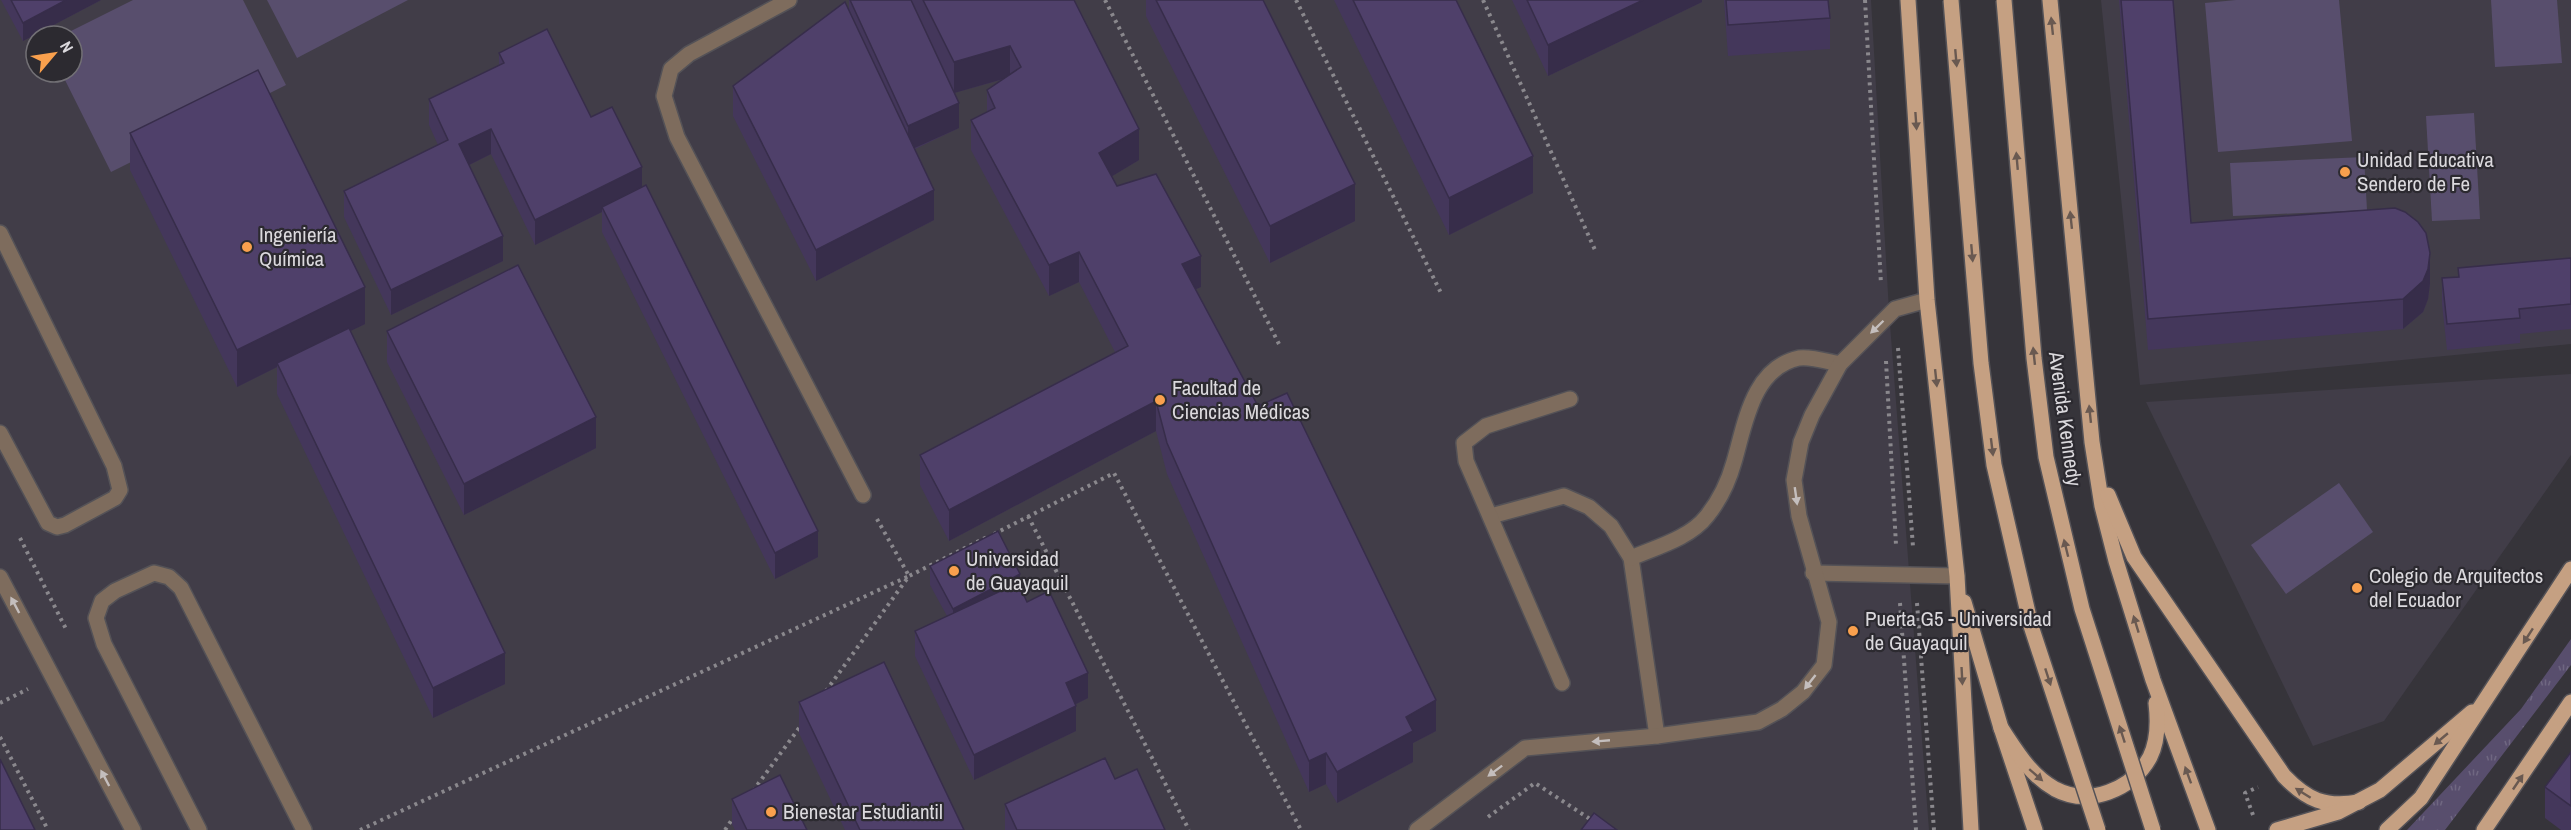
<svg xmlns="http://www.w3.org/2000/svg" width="2571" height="830" font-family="'Archivo Narrow',sans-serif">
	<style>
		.built { fill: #413d48; fill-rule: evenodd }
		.grass { fill: url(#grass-tufts) }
		.pitch { fill: #584e6d }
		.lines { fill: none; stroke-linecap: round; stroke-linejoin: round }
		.minor-casing { stroke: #545257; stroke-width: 18 }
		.major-casing { stroke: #545257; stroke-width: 18 }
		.path { stroke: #8a888d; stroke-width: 4; stroke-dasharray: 3 4.5; stroke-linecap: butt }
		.minor { stroke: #7e6c5d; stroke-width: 15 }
		.major { stroke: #c5a082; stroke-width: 15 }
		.major-bridge-casing { stroke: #545257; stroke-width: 18; stroke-linecap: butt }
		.major-bridge { stroke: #c5a082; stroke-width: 15 }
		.wall { fill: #44375b }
		.shaded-wall { fill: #372d4a }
		.building { fill: #4f406a; stroke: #372d4a; stroke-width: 1.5 }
		.oneway { fill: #695951 }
		.oneway2 { fill: #c4bebd }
		.poi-dot { fill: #f9a04d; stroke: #2c2a30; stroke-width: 2 }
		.labels { text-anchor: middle; stroke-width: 4.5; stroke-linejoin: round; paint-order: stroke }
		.poi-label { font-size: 21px; fill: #dbd9dd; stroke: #2c2a30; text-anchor: start }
		.street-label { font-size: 21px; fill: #dbd9dd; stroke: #2c2a30 }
	</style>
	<defs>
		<pattern id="grass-tufts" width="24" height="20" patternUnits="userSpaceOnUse" patternTransform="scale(1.5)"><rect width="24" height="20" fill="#584e6d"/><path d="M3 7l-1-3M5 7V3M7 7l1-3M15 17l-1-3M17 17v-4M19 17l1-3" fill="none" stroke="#6f6781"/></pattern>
	</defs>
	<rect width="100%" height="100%" fill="#36343a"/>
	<g class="built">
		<path d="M0,0H1871L1889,311L1929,830H0ZM36,36H72V72H36Z"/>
		<path d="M2101,0H2571V344L2140,385Z"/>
		<path d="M2571,374V455L2384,721L2313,746L2146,402Z"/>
	</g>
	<path class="grass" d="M2571,639V665L2445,830H2407L2521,709Z"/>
	<g class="pitch">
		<path d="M133,0H243L286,85L111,172L61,72H72V36H61Z"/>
		<path d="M267,0H408L297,58Z"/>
		<path d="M2236,0H2339L2352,141L2218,152L2205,3Z"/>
		<path d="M2491,0H2557L2562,63L2495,67Z"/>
		<path d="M2474,113L2480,219L2432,221L2426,116Z"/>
		<path d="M2364,157L2367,210L2233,216L2230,163Z"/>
		<path d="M2339,483L2373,532L2286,594L2251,545Z"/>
	</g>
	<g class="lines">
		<g class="minor-casing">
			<g id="minor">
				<path d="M789,0L689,54L671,69L664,96L677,137L863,495"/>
				<path d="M0,233L114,466L120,490L115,498L65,525L57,527L48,523L0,433"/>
				<path d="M1491,516L1564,496L1589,507L1611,526L1631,558L1657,736"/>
				<path d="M1631,558C1657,547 1690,538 1707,516C1719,501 1729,480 1734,462C1745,425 1752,368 1799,358C1810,356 1829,362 1840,364"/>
				<path d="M1813,573L1957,576"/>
				<path d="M0,577L133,830"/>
				<path d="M1562,683L1466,461L1464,443L1486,426L1570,399"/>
				<path d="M199,830L104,644L96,618L102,601L115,591L154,573L169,577L181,588L304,830"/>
				<path d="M1417,830L1525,748L1657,736L1758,722L1782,709L1803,692L1824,665L1829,622L1799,516L1794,480L1801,442L1812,415L1840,364L1895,309L1927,300"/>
			</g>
		</g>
		<g class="major-casing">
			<g id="major">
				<path d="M1908,0L1927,300L1957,576L1971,830"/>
				<path d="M2050,0L2092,442L2102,506L2116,561L2153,680L2208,830"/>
				<path d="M2108,495L2134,557L2284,776C2307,800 2325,808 2359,802"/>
				<path d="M1964,602L2001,728L2035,830"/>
				<path d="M2001,728C2017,752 2030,775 2055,789C2089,807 2132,790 2150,757C2158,741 2158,720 2156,703"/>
				<path d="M2277,830L2338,812L2380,790L2472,712"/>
				<path d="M2387,830L2421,798L2571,569"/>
				<path d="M2484,830L2571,702"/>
			</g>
		</g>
		<g class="path">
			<path d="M1105,0L1280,346"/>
			<path d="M1296,0L1442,295"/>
			<path d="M1483,0L1595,250"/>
			<path d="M1865,0L1881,284"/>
			<path d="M1898,348L1913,547"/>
			<path d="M1886,361L1896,545"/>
			<path d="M1028,516L1189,830"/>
			<path d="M994,534L1114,473L1301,830"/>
			<path d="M20,538L67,631"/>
			<path d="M1900,603L1916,830"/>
			<path d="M1917,603L1934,830"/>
			<path d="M826,691L909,576L987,537"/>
			<path d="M0,703L28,689"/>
			<path d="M0,737L48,830"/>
			<path d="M753,791L802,724"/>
			<path d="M2253,815L2245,793L2258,787"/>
			<path d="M1488,817L1535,783L1593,821"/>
			<path d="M360,830L909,576L877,519"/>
			<path d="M725,830L733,818"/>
		</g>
		<use href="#minor" class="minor"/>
		<use href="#major" class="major"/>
		<g class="major-bridge-casing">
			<g id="major-bridge">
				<path d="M1951,0L1981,363L1994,465L2031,626L2098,830"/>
				<path d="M2004,0L2034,358L2046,457L2082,609L2153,830"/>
			</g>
		</g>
		<use href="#major-bridge" class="major-bridge"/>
	</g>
	<g class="wall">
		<path d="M1,0H101L23,41Z"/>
		<path d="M849,0H1074L1139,160L1112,176L1117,186L1201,287L1196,289L1258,406L1436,731L1413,743V762L1337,803L1326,784L1309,792L1167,474L1156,431L949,541L920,485V455L1115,352L1079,282L1049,296L971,150V120L987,112V90L1004,79L954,93L959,128L915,149L934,220L816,281L733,116V86L849,10Z"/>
		<path d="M1146,0H1263L1355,221L1270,263L1146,16Z"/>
		<path d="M1334,0H1456L1533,193L1449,235Z"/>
		<path d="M1512,0H1702V2L1548,76Z"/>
		<path d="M1724,0H1828L1830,18V49L1728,56Z"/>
		<path d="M2119,0H2173L2191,223L2430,283L2428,299L2423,312L2403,329L2148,350Z"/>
		<path d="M499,53L591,117L642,187L818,557L775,579L602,232V212L535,245L491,154L469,165L503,261L391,315L344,217V191L438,145L429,125V99L499,66Z"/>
		<path d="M130,133L365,324L350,331L505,684L433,718L277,394V367L237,387L130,170Z"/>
		<path d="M2571,258V329L2520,334V343L2447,350L2442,304V278L2458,277V268Z"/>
		<path d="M387,331L596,448L464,515L387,362Z"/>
		<path d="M930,566L1020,588L1027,602L1088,698L1076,704V731L974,780L915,656V631L947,616L930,585Z"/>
		<path d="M799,702L964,830H845L799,733Z"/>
		<path d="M2571,752V830H2561L2545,818V787Z"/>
		<path d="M1115,779L1165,830H1005V804Z"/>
		<path d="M732,799L807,830H735L732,824Z"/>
	</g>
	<g class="shaded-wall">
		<path d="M66,0H101L23,41V23Z"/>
		<path d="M1643,0H1702V2L1548,76V45Z"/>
		<path d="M1010,46V77L954,93V62Z"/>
		<path d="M959,103V128L908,151V126Z"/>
		<path d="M491,129V154L459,170V144Z"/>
		<path d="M1139,129V160L1099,184V153Z"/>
		<path d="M1533,156V193L1449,235V198Z"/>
		<path d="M642,167V193L602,207V212L535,245V220Z"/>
		<path d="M1355,184V221L1270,263V226Z"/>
		<path d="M934,190V220L816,281V250Z"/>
		<path d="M503,236V261L391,315V290Z"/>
		<path d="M1079,252V282L1049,296V265Z"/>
		<path d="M2430,253V283L2428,299L2423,312L2403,329V299Z"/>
		<path d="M1201,256V287L1182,295V264Z"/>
		<path d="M365,287V324L278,366L277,363V367L237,387V350Z"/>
		<path d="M1156,401V431L949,541V510Z"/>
		<path d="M596,417V448L464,515V484Z"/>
		<path d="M818,531V557L775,579V553Z"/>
		<path d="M1020,574V593L953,628V609Z"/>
		<path d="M505,653V684L433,718V688Z"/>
		<path d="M1088,673V698L1066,709V683Z"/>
		<path d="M1436,700V731L1413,743V762L1337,803V772L1406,717Z"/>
		<path d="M1076,706V731L974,780V755Z"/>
		<path d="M1326,753V784L1309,792V761Z"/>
	</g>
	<g class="building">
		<path d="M11,0H66L23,23Z"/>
		<path d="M850,0H911L959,103L908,126Z"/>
		<path d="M923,0H1074L1139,129L1099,153L1117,186L1156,174L1201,256L1182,264L1258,406L1287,393L1436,700L1406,717L1413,731L1337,772L1326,753L1309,761L1167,443L1156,401L949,510L920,455L1128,346L1079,252L1049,265L971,120L995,108L987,90L1021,67L1010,46L954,62Z"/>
		<path d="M1156,0H1263L1355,184L1270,226Z"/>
		<path d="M1353,0H1456L1533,156L1449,198Z"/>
		<path d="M1527,0H1643L1548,45Z"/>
		<path d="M1726,0H1828L1830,18L1728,25Z"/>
		<path d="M2121,0H2173L2191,223L2395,208L2405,212L2418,222L2426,233L2430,253L2428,269L2423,281L2403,299L2148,319Z"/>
		<path d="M845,2L934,190L816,250L733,86Z"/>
		<path d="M547,29L591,117L612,107L642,167L535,220L491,129L459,144L503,236L391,290L344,191L448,140L429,99L504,63L499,53Z"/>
		<path d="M258,70L365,287L237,350L130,133Z"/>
		<path d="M646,185L818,531L775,553L602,207Z"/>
		<path d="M2571,258V304L2519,309L2520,318L2447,324L2442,278L2459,277L2458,268Z"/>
		<path d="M518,265L596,417L464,484L387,331Z"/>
		<path d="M349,328L505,653L433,688L277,363Z"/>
		<path d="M998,531L1020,574L953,609L930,566Z"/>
		<path d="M1018,583L1027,602L1049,591L1088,673L1066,683L1076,706L974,755L915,631Z"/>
		<path d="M884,662L964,830H860L799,702Z"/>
		<path d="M2571,752V806L2545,787Z"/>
		<path d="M1105,758L1115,779L1137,769L1165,830H1017L1005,804Z"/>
		<path d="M0,759L35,830H0Z"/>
		<path d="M780,775L807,830H747L732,799Z"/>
		<path d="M1594,813L1617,830H1581Z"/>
	</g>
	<defs><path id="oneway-solid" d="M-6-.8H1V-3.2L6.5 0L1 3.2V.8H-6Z" transform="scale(1.5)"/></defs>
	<g class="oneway">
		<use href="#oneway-solid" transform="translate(2052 26) rotate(-96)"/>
		<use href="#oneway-solid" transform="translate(1956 58) rotate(85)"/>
		<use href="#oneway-solid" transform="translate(1916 121) rotate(86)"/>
		<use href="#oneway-solid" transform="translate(2017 161) rotate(-95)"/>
		<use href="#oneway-solid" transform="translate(2071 220) rotate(-96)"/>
		<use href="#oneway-solid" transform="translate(1972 253) rotate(85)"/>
		<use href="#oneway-solid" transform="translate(2034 356) rotate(-96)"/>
		<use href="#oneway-solid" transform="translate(1936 378) rotate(84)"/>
		<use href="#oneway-solid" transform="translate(2090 414) rotate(-96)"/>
		<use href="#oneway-solid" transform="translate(1992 447) rotate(83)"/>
		<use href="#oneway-solid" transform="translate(2066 548) rotate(-104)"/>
		<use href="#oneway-solid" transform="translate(2136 624) rotate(-107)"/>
		<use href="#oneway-solid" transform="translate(2528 636) rotate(123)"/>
		<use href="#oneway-solid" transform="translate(1962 676) rotate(87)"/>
		<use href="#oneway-solid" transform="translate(2048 677) rotate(72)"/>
		<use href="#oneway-solid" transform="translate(2122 734) rotate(-108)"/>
		<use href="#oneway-solid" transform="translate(2441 739) rotate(140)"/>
		<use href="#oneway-solid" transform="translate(2036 775) rotate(41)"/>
		<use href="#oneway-solid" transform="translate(2188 775) rotate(-110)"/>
		<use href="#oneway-solid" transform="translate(2518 782) rotate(-56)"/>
		<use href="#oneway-solid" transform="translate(2303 793) rotate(-148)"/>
	</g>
	<g class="oneway2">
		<use href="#oneway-solid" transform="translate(1877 327) rotate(136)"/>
		<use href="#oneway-solid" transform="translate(1796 496) rotate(82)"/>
		<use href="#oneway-solid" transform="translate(15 605) rotate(-118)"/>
		<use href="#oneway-solid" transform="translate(1810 682) rotate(128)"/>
		<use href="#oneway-solid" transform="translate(1601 741) rotate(175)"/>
		<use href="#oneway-solid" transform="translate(1495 771) rotate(143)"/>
		<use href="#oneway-solid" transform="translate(105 778) rotate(-118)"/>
	</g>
	<g class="poi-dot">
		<circle cx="2345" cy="172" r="6"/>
		<circle cx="247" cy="247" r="6"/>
		<circle cx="1160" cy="400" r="6"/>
		<circle cx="954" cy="571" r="6"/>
		<circle cx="2357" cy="588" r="6"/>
		<circle cx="1853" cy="631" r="6"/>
		<circle cx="771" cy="812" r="6"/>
	</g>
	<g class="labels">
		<g class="poi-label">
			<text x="2357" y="167">Unidad Educativa<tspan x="2357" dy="24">Sendero de Fe</tspan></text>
			<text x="259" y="242">Ingeniería<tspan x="259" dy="24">Química</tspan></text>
			<text x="1172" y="395">Facultad de<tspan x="1172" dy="24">Ciencias Médicas</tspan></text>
			<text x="966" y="566">Universidad<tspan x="966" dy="24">de Guayaquil</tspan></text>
			<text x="2369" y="583">Colegio de Arquitectos<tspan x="2369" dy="24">del Ecuador</tspan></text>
			<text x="1865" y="626">Puerta G5 - Universidad<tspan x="1865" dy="24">de Guayaquil</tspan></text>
			<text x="783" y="819">Bienestar Estudiantil</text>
		</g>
		<g class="street-label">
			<text transform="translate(2065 419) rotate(82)" y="7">Avenida Kennedy</text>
		</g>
	</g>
	<g transform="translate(54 54) rotate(61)"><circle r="28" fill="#2c2a30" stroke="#727075" stroke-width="1.5"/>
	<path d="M0-4.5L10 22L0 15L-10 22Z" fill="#f9a04d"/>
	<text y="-9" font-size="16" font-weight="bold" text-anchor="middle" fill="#dbd9dd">N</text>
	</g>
</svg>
